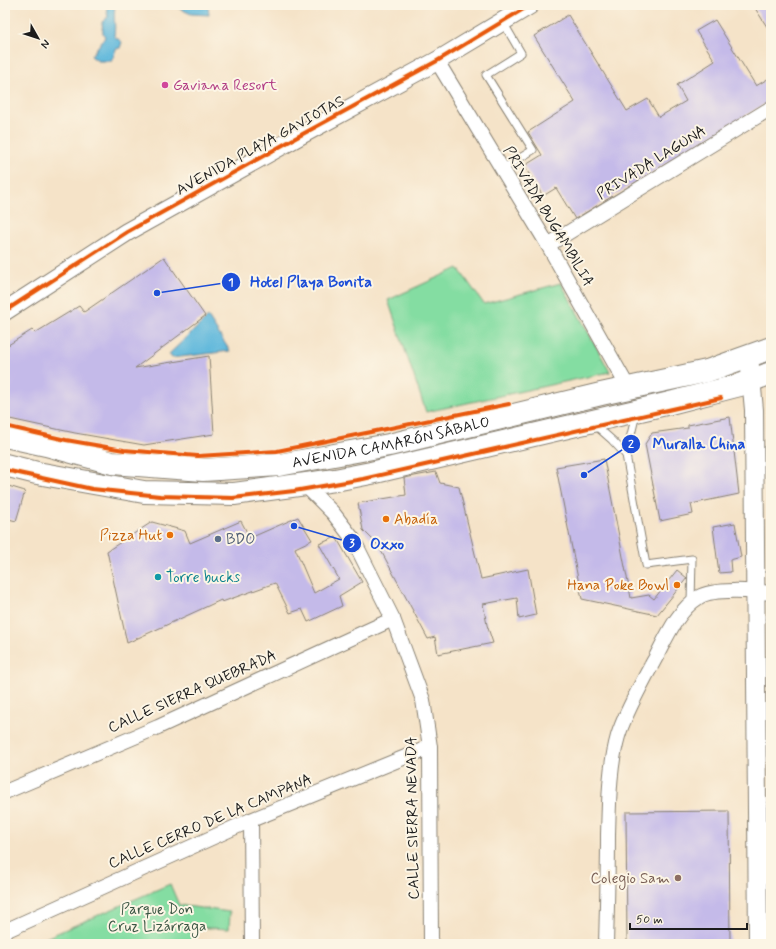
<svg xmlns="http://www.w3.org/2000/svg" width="776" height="949" font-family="Mynerve,sans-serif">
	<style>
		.green { fill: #84dda2; stroke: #507c5f }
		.water { fill: #5eb8dc; stroke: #3d6a7c }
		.building { fill: #c4bae9 }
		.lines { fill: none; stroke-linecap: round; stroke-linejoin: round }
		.service-casing { stroke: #888072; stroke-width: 9 }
		.minor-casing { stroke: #888072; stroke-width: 16 }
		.tertiary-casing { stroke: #888072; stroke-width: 20 }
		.primary-casing { stroke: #888072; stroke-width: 24 }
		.service { stroke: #fff; stroke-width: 7 }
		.minor { stroke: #fff; stroke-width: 14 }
		.tertiary { stroke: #fff; stroke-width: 18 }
		.primary { stroke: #fff; stroke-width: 22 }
		.cycleway-casing { stroke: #fcf5e5; stroke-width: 6 }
		.cycleway { stroke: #e8590c; stroke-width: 4 }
		.hotel-dot { fill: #d1479c; stroke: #fcf5e5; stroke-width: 1.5 }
		.food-dot { fill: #e8710a; stroke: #fcf5e5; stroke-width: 1.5 }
		.service-dot { fill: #5c6f8a; stroke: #fcf5e5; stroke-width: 1.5 }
		.culture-dot { fill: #0f9aa8; stroke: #fcf5e5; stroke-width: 1.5 }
		.education-dot { fill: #8d6e63; stroke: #fcf5e5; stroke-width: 1.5 }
		.labels { text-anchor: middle; stroke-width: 4; stroke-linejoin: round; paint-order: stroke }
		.hotel-label { font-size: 15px; fill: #b23c85; stroke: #fcf5e5; text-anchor: start }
		.street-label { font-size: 15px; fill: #1c1c1c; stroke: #fcf5e5 }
		.food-label { font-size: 15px; fill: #c56008; stroke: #fcf5e5; text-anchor: end }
		.service-label { font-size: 15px; fill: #4e5e75; stroke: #fcf5e5; text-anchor: start }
		.culture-label { font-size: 15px; fill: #0d838f; stroke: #fcf5e5; text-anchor: start }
		.education-label { font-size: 15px; fill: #785e54; stroke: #fcf5e5; text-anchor: end }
		.park-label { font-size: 15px; fill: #3b5644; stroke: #fcf5e5 }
		.leader { fill: none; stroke: #1d4ed8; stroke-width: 1.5 }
		.callout-dot { fill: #1d4ed8; stroke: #fcf5e5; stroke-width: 1.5 }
		.mark-label { font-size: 12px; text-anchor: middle; font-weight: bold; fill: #fff }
		.callout-label { font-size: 16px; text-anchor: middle; font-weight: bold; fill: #1d4ed8; stroke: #fcf5e5; stroke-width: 4; stroke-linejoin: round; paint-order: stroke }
	</style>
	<rect width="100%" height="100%" fill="#fcf5e5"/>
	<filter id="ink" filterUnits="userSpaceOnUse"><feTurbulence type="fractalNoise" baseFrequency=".025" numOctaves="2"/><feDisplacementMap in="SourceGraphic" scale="8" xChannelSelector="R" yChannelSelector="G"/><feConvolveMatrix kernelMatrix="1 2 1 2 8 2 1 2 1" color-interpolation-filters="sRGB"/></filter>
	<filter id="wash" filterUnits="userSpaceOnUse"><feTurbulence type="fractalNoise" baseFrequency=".012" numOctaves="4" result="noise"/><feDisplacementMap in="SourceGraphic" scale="16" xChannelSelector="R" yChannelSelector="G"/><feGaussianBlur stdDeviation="0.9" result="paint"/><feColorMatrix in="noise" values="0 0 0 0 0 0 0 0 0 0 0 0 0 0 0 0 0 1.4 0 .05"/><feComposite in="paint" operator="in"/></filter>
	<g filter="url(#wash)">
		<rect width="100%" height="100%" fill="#f5e3c8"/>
		<g class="green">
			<path d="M458,268L484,304L561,283L610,372L426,412L388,300Z"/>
			<path d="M170,884L179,905L230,912L229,929L191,927L193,944H32Z"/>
		</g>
		<g class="water">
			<path d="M106,5H115C113,16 116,25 114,36L122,42L120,48L116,49L112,61H98L91,56L105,37L103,33L102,22L108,17Z"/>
			<path d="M172,5H208L209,15L191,14Z"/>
			<path d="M208,317L230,351L172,358L169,354Z"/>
		</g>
		<g id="blocks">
			<g class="building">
				<path d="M753,5H771V33Z"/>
				<path d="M568,15L627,111L648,99L659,117L686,101L677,85L715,61L696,31L715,20L756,86L771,77V100L575,219L556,188L543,196L524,166L542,155L528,132L575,102L534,36Z"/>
				<path d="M164,257L205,316L135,368L209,356L214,434L144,445L75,433L5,418V347L32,330L35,333L79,306L84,312Z"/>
				<path d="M730,417L739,494L691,504L693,514L660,521L645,444L652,433L688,428V425Z"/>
				<path d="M604,459L631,598L649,595L654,599L677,570L687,578L657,615L582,599L556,467Z"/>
				<path d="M436,472L440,483L459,487L481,579L528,569L536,615L519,619L517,598L483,604L487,625L493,643L438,654L435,637L428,639L378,545L363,530L358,503L406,495L404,478Z"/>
				<path d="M5,485L25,491L16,521L5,518Z"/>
				<path d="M298,517L312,540L295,548L314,593L339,579L319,544L336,537L362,582L339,596L342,606L308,622L302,609L290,613L275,583L222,602L221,600L127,643L107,551L152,522L185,531L190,543L241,521L250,538Z"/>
				<path d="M735,523L741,557L730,560L731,572L719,573L713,527Z"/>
				<path d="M729,811L730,944H627L626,812Z"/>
			</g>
		</g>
	</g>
	<g filter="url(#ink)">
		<use href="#blocks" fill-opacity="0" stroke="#888072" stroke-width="1"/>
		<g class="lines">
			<g class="service-casing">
				<g id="service">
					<path d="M502,169L533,150L486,75L521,53L503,22"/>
					<path d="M636,414L626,455L646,565L692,559L691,602"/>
					<path d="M595,425L612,440L626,455"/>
				</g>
			</g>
			<g class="minor-casing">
				<g id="minor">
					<path d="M437,61L548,245L629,389"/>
					<path d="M548,245L771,108"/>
					<path d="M304,484L333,513L353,539L393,619L423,700L430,747L431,944"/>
					<path d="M5,792L158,727L393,619"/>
					<path d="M251,820L252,944"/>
					<path d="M5,931L251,820L430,747"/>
					<path d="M606,944C607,908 608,872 608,835C609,802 609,768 618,736C625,713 644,679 656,657C667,636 678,610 699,597C713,588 754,591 771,593"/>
				</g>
			</g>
			<g class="tertiary-casing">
				<g id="tertiary">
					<path d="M5,311L127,232L299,136L437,61L530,5"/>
					<path d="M749,356L754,410L758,944"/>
				</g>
			</g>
			<g class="primary-casing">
				<g id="primary">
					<path id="s1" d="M5,436L46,445L112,463L203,470L279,465L389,445L601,394L707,371L771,348"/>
					<path d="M5,465L37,473L144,492L234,494L335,480L371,473L670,403L740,385L771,373"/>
				</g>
			</g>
			<use href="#service" class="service"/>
			<use href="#minor" class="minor"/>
			<use href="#tertiary" class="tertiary"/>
			<use href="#primary" class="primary"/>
			<g class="cycleway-casing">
				<g id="cycleway">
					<path d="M5,311L127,232L299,136L437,61L530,5"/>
					<path d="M5,426L66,440L124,450L198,456L277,451L509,404"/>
					<path d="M5,470L92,489L160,496L233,498L294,491L363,479L721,398"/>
				</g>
			</g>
			<use href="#cycleway" class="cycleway"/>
		</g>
	</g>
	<circle class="hotel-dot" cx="165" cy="85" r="4"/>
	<g class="food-dot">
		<circle cx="386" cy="519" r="4"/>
		<circle cx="170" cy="535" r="4"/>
		<circle cx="677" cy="585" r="4"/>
	</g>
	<circle class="service-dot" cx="218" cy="539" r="4"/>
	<circle class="culture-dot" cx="158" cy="577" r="4"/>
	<circle class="education-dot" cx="678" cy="878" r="4"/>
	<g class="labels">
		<g class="hotel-label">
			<text x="173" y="90">Gaviana Resort</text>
		</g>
		<g class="street-label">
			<text transform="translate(260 145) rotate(-29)" y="5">AVENIDA PLAYA GAVIOTAS</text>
			<text transform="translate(651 162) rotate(-32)" y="5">PRIVADA LAGUNA</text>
			<text transform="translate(549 216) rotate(59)" y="5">PRIVADA BUGAMBILIA</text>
			<text dy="5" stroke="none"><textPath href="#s1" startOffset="392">AVENIDA CAMARÓN SÁBALO</textPath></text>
			<text transform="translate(192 691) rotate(-24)" y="5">CALLE SIERRA QUEBRADA</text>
			<text transform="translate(412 818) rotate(-91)" y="5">CALLE SIERRA NEVADA</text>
			<text transform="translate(210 821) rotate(-23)" y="5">CALLE CERRO DE LA CAMPANA</text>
		</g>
		<g class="food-label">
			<text x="394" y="524" text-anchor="start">Abadía</text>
			<text x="162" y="540">Pizza Hut</text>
			<text x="669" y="590">Hana Poke Bowl</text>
		</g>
		<g class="service-label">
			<text x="226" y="544">BDO</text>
		</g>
		<g class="culture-label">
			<text x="166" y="582">Torre bucks</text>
		</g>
		<g class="education-label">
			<text x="670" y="883">Colegio Sam</text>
		</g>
		<g class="park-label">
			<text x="157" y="914">Parque Don<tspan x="157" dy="17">Cruz Lizárraga</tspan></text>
		</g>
	</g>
	<path class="leader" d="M157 293L231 282M584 475L631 444M294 526L352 543"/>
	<g class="callout-dot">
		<circle cx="157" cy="293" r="4"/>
		<circle cx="584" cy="475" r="4"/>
		<circle cx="294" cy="526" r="4"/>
		<circle cx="231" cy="282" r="10"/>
		<circle cx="631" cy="444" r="10"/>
		<circle cx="352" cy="543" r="10"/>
	</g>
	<g class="mark-label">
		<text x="231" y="286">1</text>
		<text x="631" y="448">2</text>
		<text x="352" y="547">3</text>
	</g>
	<g class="callout-label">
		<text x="311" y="287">Hotel Playa Bonita</text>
		<text x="699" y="449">Muralla China</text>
		<text x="387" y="549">Oxxo</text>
	</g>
	<rect width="776" height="949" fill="none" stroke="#fcf5e5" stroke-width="20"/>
	<g transform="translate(38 38) rotate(129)" stroke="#fcf5e5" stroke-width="3" paint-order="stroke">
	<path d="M0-3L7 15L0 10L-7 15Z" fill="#1c1c1c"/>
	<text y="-6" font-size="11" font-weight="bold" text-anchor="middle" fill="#1c1c1c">N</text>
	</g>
	<path d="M630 923v6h117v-6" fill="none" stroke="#1c1c1c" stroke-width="2"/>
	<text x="636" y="923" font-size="12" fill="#1c1c1c" stroke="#fcf5e5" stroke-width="3" paint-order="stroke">50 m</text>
</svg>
